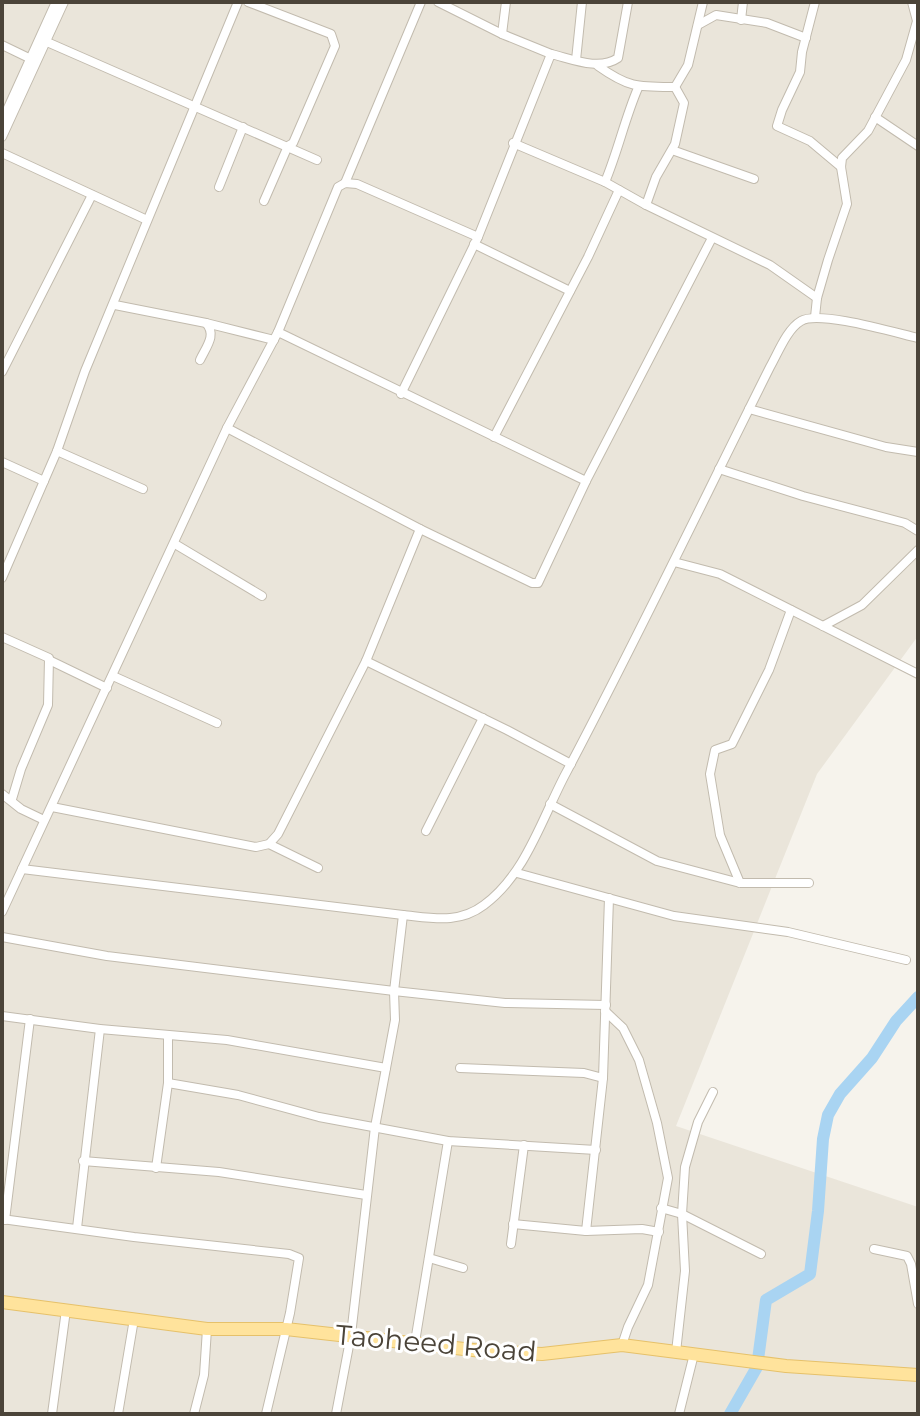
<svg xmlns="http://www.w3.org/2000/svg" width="920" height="1416" font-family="Montserrat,sans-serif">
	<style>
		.residential { fill: #eae5da }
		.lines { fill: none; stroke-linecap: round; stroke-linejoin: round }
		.river { stroke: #a9d4f2; stroke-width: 12 }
		.minor-casing { stroke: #c2bbae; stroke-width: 10 }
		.primary-casing { stroke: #e6c16a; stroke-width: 14 }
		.minor { stroke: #fff; stroke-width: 8 }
		.primary { stroke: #ffe39c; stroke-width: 12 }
		.labels { text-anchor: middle; stroke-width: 6; stroke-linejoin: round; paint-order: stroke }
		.street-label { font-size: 28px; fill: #4b4439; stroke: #fff }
	</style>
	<rect width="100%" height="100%" fill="#f6f3ec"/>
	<path class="residential" d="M2,2H918V636L817,774L676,1126L918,1207V1414H2Z"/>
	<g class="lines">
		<path class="river" d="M730,1414L757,1367L766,1300L810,1274L818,1211L823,1139L828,1115L840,1094L872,1058L896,1021L918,997"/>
		<g class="minor-casing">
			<g id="minor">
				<path d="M248,2L331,34L335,46L293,143L288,146L264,201"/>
				<path d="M438,2L502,34"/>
				<path d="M506,2L502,34L551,54"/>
				<path d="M815,2L802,52L800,72L782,110L777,126L810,141L841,167"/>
				<path d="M741,20L743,2"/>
				<path d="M698,25L716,15L767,23L806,38"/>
				<path d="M47,42L317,160"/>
				<path d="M2,45L31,59"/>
				<path d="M576,60L582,2"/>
				<path d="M598,66C629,88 638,87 675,87"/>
				<path d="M675,87L688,65L703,2"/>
				<path d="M875,117L918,146"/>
				<path d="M2,121L56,2"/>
				<path d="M2,137L64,2"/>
				<path d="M513,143L605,182L646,205L770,265L817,298"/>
				<path d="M672,150L754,179"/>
				<path d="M2,153L147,220"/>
				<path d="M605,182C618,151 625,118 638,88"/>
				<path d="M345,183L421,2"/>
				<path d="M219,187L243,127"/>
				<path d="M646,205L656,177L675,144L684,103L675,87"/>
				<path d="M474,244L570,291"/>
				<path d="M115,305L206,323C217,335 206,347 200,360"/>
				<path d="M815,317L817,298L828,260L847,204L841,167L842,158L868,131L906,60L917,21L912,2"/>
				<path d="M206,323L274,340"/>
				<path d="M278,332L586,481"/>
				<path d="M2,372L92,195"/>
				<path d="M401,394L478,237"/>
				<path d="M749,409L886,447L918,452"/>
				<path d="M227,428L420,529L532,583H538L586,481L712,238"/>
				<path d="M494,437L588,257L619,190"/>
				<path d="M57,451L143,489"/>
				<path d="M2,462L44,481"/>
				<path d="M719,469L803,496L905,523L918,531"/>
				<path d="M175,544L262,596"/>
				<path d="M674,562L720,574L918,674"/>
				<path d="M2,578L57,451L85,371L238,2"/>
				<path d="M823,626L862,605L918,550"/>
				<path d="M2,637L49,658L48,705L21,769L12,799"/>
				<path d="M49,660L107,688"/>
				<path d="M366,661L507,730L571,764"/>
				<path d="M113,676L217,723"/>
				<path d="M2,794L21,809L44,820"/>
				<path d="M550,804L657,861L740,883H809"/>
				<path d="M52,807L256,847L269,844L278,834L366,661L420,529"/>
				<path d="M426,831L483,718"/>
				<path d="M269,844L318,868"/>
				<path d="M22,869L403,915C433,918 459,924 484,905C526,874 542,818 566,773C637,639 702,503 770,367C778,353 787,329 801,321C819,310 896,333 918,338"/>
				<path d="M517,873L674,916L788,932L906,960"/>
				<path d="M740,883L720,835L710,774L715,750L732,744L769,670L791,610"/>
				<path d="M2,912L227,428L278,332L338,187L345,183L357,184L478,237L551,54C572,59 599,71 618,58L628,2"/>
				<path d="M2,937L107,956L394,991L505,1003L606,1005"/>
				<path d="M605,1011L623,1028L639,1060L657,1123L668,1178L648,1285L628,1327L622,1345"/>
				<path d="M2,1016L100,1029L227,1040L386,1068"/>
				<path d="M460,1068L584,1073L603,1078"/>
				<path d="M168,1083L238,1095L319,1117L448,1141L596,1150"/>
				<path d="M83,1161L219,1172L366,1195"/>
				<path d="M156,1168L168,1083V1036"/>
				<path d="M661,1208L682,1214L761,1254"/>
				<path d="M2,1219L134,1237L289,1254L299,1258L290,1313L266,1414"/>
				<path d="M5,1220L30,1019"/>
				<path d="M513,1224L586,1231L642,1229L659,1232"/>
				<path d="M77,1228L100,1029"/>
				<path d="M586,1231L603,1078L609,898"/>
				<path d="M511,1244L524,1145"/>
				<path d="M874,1249L907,1256L911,1264L918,1304"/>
				<path d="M429,1258L463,1268"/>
				<path d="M415,1342L448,1141"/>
				<path d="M676,1352L685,1271L682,1214L685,1167L698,1122L713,1092"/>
				<path d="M52,1414L66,1310"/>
				<path d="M118,1414L134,1319"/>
				<path d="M194,1414L204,1375L207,1329"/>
				<path d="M336,1414L351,1335L375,1127L395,1020L394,991L403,915"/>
				<path d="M679,1414L694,1354"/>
			</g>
		</g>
		<g class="primary-casing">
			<path id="primary" d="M2,1302L207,1329H286L482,1351L542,1354L622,1345L786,1366L918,1375"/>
		</g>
		<use href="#minor" class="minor"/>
		<use href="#primary" class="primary"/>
	</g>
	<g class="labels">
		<g class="street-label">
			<text transform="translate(436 1343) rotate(5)" y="10">Taoheed Road</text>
		</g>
	</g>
	<rect width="920" height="1416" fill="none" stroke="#4b4439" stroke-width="8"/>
</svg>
